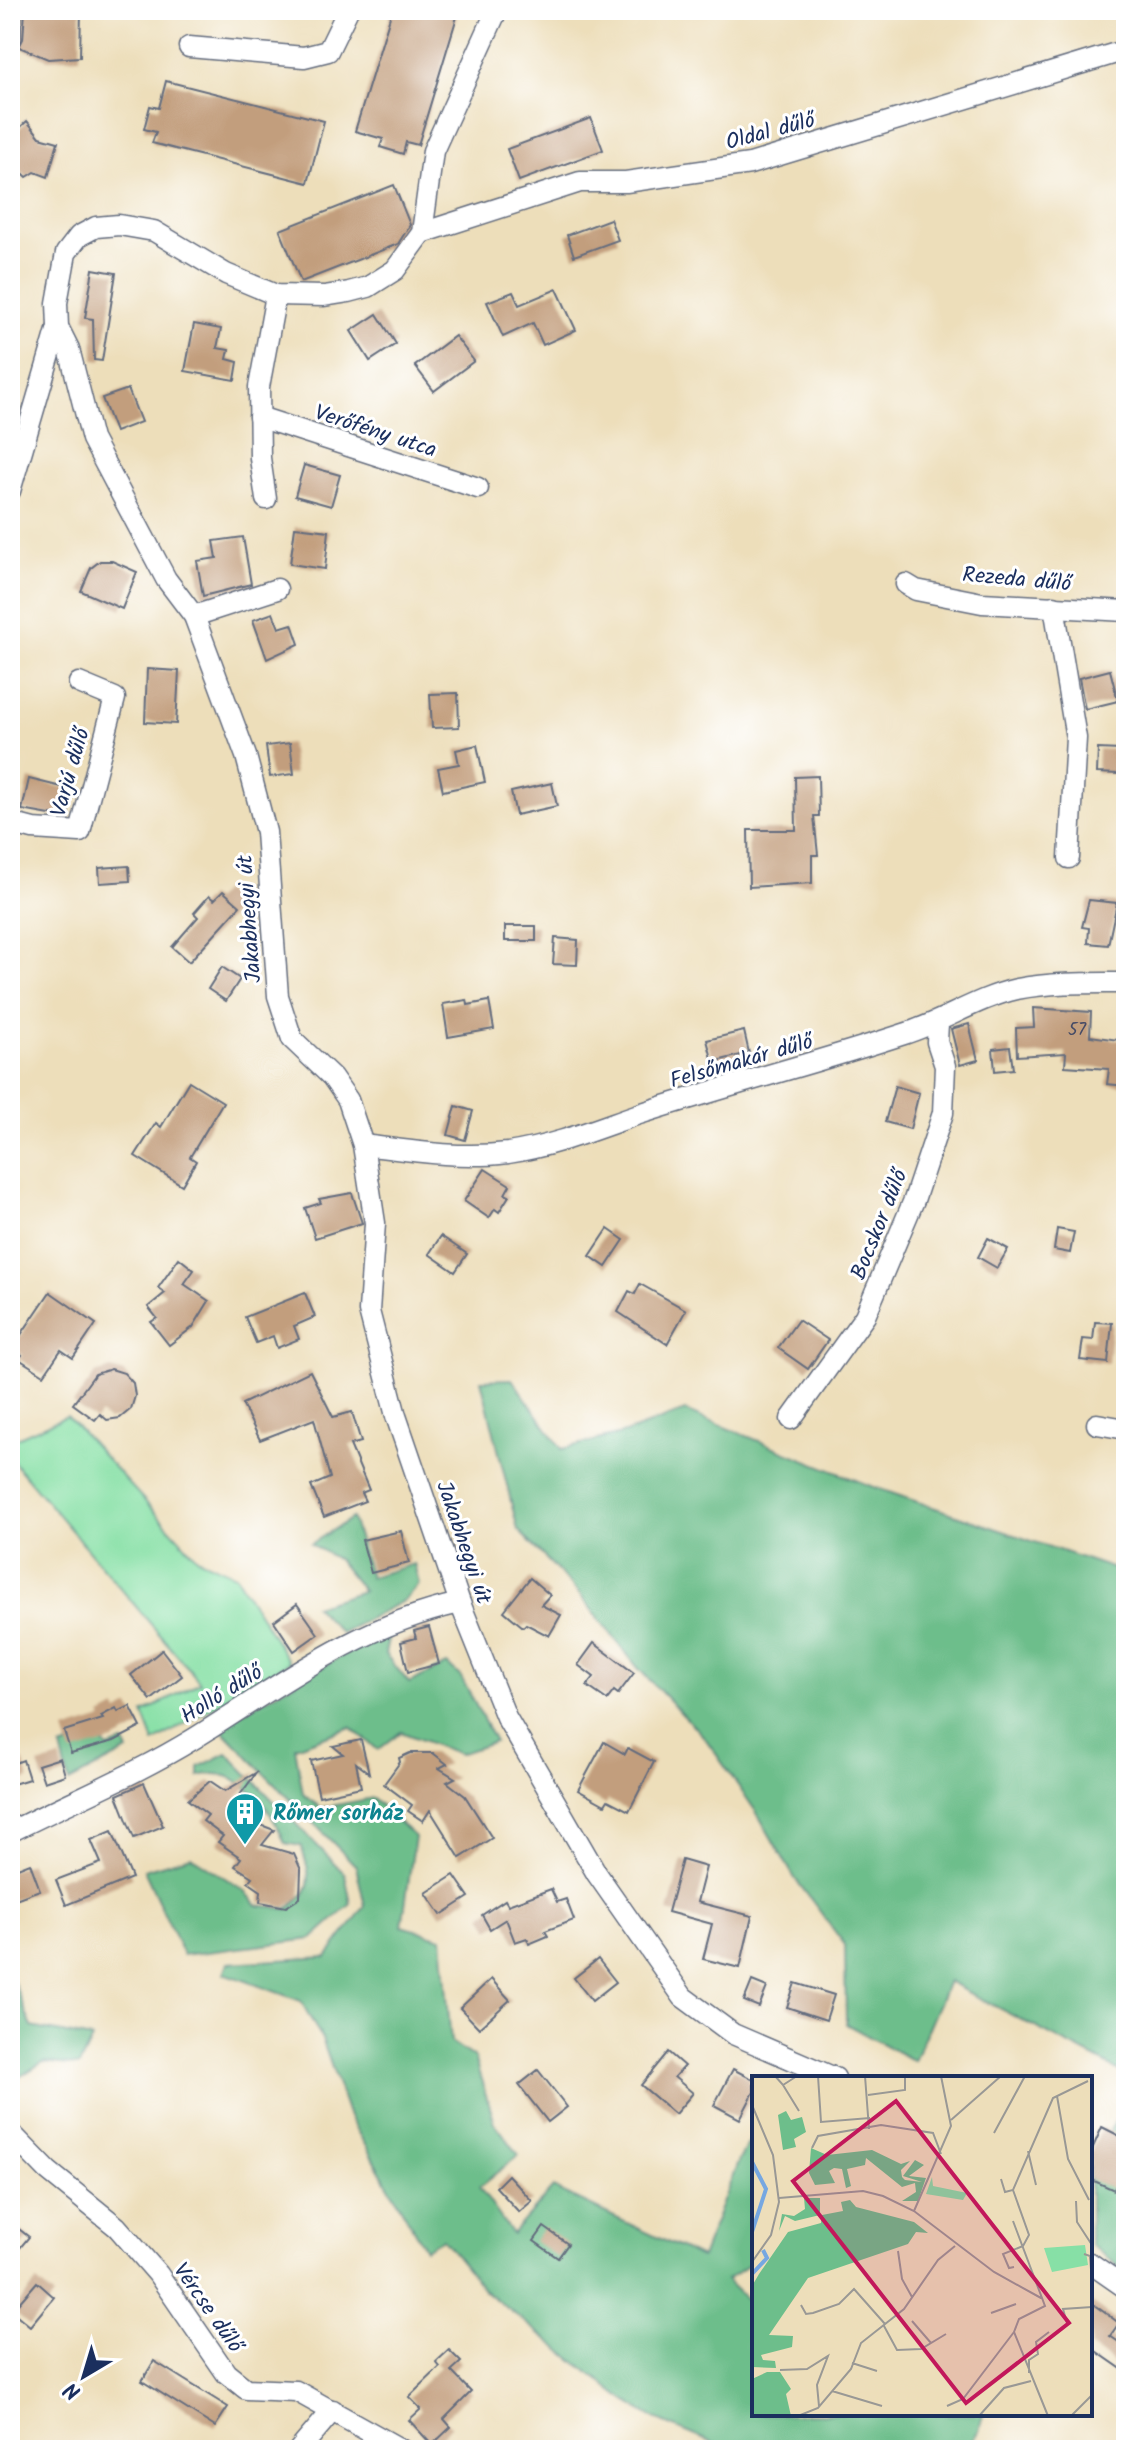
<svg xmlns="http://www.w3.org/2000/svg" width="1136" height="2460" font-family="Kalam,sans-serif">
	<style>
		.green { fill: #87e0a6; stroke: #518882; stroke-width: 2 }
		.forest { fill: #6dbe8b; stroke: #447674; stroke-width: 2 }
		.building { fill: #c29e7d }
		.lines { fill: none; stroke-linecap: round; stroke-linejoin: round }
		.minor-casing { stroke: #646c7e; stroke-width: 23 }
		.minor { stroke: #fff; stroke-width: 20 }
		.labels { text-anchor: middle; stroke-width: 6; stroke-linejoin: round; paint-order: stroke }
		.number-label { font-size: 18px; fill: #454b66 }
		.street-label { font-size: 22px; fill: #1b2f5e; stroke: #fff }
		.culture-label { font-size: 22px; font-weight: bold; fill: #0d838f; stroke: #fff; text-anchor: start }
		.inset-river { fill: none; stroke: #76a7e1; stroke-width: 4 }
		.inset-road { fill: none; stroke: #999895; stroke-width: 2 }
		.view { fill: #c2185b; fill-opacity: 0.15; stroke: #c2185b; stroke-width: 4 }
		.inset-edge { fill: none; stroke: #1b2f5e; stroke-width: 4 }
	</style>
	<rect width="100%" height="100%" fill="#fff"/>
	<filter id="ink" filterUnits="userSpaceOnUse"><feTurbulence type="fractalNoise" baseFrequency=".0125" numOctaves="2"/><feDisplacementMap in="SourceGraphic" scale="16" xChannelSelector="R" yChannelSelector="G"/><feConvolveMatrix kernelMatrix="1 2 1 2 8 2 1 2 1" color-interpolation-filters="sRGB"/></filter>
	<filter id="wash" filterUnits="userSpaceOnUse"><feTurbulence type="fractalNoise" baseFrequency=".006" numOctaves="4" result="noise"/><feDisplacementMap in="SourceGraphic" scale="32" xChannelSelector="R" yChannelSelector="G"/><feGaussianBlur stdDeviation="1.8" result="paint"/><feColorMatrix in="noise" values="0 0 0 0 0 0 0 0 0 0 0 0 0 0 0 0 0 1.4 0 .05"/><feComposite in="paint" operator="in"/></filter>
	<g filter="url(#wash)">
		<rect width="100%" height="100%" fill="#eddeba"/>
		<path class="green" d="M67,1416L197,1558L235,1575L289,1662L154,1742L143,1713L200,1682L10,1458V1441Z"/>
		<g class="forest">
			<path d="M512,1379L562,1449L625,1433L685,1411L868,1485L1126,1573V2064L1120,2071L948,1982L914,2061L846,2024L845,1945L794,1877L757,1813L705,1738L639,1669L575,1589L518,1530L481,1380Z"/>
			<path d="M352,1518L370,1577L414,1564L419,1584L405,1600L341,1633L314,1606L363,1591L338,1560L311,1544Z"/>
			<path d="M390,1629L385,1654L409,1683L447,1664L461,1677L495,1742L459,1754L401,1732L378,1750L351,1727L295,1747L303,1794L321,1808L373,1798L415,1837L402,1926L442,1938L451,2042L474,2058L495,2123L519,2155L479,2187L512,2234L553,2188L701,2258L739,2160L754,2133V2262L726,2280L754,2307V2414H983L979,2430L966,2450H729L658,2420L623,2399L484,2290L443,2239L425,2249L349,2117L322,2039L301,2001L224,1973L228,1963L327,1957L365,1906L356,1866L222,1730L230,1719Z"/>
			<path d="M98,1735L108,1748L124,1743L128,1751L69,1782L61,1748Z"/>
			<path d="M227,1753L345,1874L351,1904L312,1939L183,1955L144,1870L191,1856L245,1891L257,1905L287,1909C316,1889 311,1877 301,1846L285,1843C272,1809 239,1764 199,1776V1767Z"/>
			<path d="M10,1974L32,2027L92,2039L79,2066L43,2062L10,2083Z"/>
			<path d="M1126,2102V2272L1090,2245V2166Z"/>
		</g>
		<g id="blocks">
			<g class="building">
				<path d="M25,10H81L80,57L48,59L19,47L23,39Z"/>
				<path d="M392,10H459L418,145L406,142L403,154L380,147L383,139L355,131Z"/>
				<path d="M166,81L324,121L308,183L152,143L156,132L144,129L150,106L159,108Z"/>
				<path d="M591,118L603,150L519,181L507,149Z"/>
				<path d="M27,121L40,137L58,142L48,177L35,172L27,177L10,161V137Z"/>
				<path d="M394,185L410,225L398,244L301,282L280,230Z"/>
				<path d="M610,219L618,240L574,256L567,235Z"/>
				<path d="M93,269L116,273L102,361L94,360L93,319L85,318Z"/>
				<path d="M557,289L576,330L543,345L533,323L503,337L487,302L513,292L519,305Z"/>
				<path d="M377,314L396,344L370,361L351,331Z"/>
				<path d="M194,324L221,329L217,348L229,350L227,359L238,362L235,380L185,371Z"/>
				<path d="M455,336L474,361L434,391L415,366Z"/>
				<path d="M128,389L141,422L115,432L102,398Z"/>
				<path d="M304,465L340,475L331,506L295,496Z"/>
				<path d="M295,527L329,531L325,569L290,564Z"/>
				<path d="M243,537L251,584L203,596L197,561L217,558L214,541Z"/>
				<path d="M100,561H112L137,572L122,609L81,591L91,568Z"/>
				<path d="M273,613L279,628L292,624L299,644L267,659L253,620Z"/>
				<path d="M147,669L179,671L176,724L145,722Z"/>
				<path d="M1110,670L1118,701L1085,709L1079,678Z"/>
				<path d="M458,693L459,727L432,728L430,694Z"/>
				<path d="M290,743L294,774L270,777L266,746Z"/>
				<path d="M477,745L485,782L443,791L438,768L459,764L456,750Z"/>
				<path d="M1098,749L1120,750L1119,774L1097,773Z"/>
				<path d="M818,776L819,816H814L818,855H812V883L749,887L748,830H796L795,777Z"/>
				<path d="M29,779L74,790L67,818L22,810Z"/>
				<path d="M552,783L557,806L516,815L511,792Z"/>
				<path d="M129,866L130,881L100,883L99,868Z"/>
				<path d="M223,891L240,906L189,962L172,947L198,917L194,913L209,896L214,900Z"/>
				<path d="M1089,900L1117,903L1108,945L1088,943L1089,928L1082,927Z"/>
				<rect x="505" y="926" width="31" height="15"/>
				<path d="M555,938L578,940L577,965L553,964Z"/>
				<path d="M222,967L240,979L226,1001L208,989Z"/>
				<path d="M467,1000L468,1005L489,1001L494,1029L448,1037L443,1004Z"/>
				<path d="M1033,1008L1091,1012L1090,1036L1126,1041V1086L1107,1084L1109,1069L1065,1066L1066,1053L1017,1056L1016,1028L1034,1027Z"/>
				<path d="M969,1024L978,1060L960,1065L951,1029Z"/>
				<path d="M744,1031L749,1053L713,1062L707,1040Z"/>
				<path d="M1010,1047L1013,1069L995,1071L993,1049Z"/>
				<path d="M189,1081L223,1102L190,1157L196,1161L182,1185L135,1156L156,1123L161,1127Z"/>
				<path d="M895,1086L919,1093L910,1129L885,1122Z"/>
				<path d="M456,1106L473,1111L465,1140L448,1135Z"/>
				<path d="M485,1169L510,1185L505,1194L509,1196L499,1212L495,1209L489,1218L464,1201Z"/>
				<path d="M352,1193L362,1223L315,1238L305,1208L321,1203L319,1199Z"/>
				<path d="M608,1229L624,1240L606,1267L590,1256Z"/>
				<path d="M1057,1229L1074,1232L1070,1253L1054,1250Z"/>
				<path d="M441,1236L467,1254L455,1272L429,1254Z"/>
				<path d="M988,1238L1008,1249L997,1268L978,1257Z"/>
				<path d="M179,1258L194,1270L184,1284L209,1301L193,1327L169,1345L151,1322L157,1318L148,1307L165,1293L158,1288Z"/>
				<path d="M640,1284L686,1310L667,1344L618,1312L629,1291L635,1294Z"/>
				<path d="M50,1292L96,1324L73,1358L61,1350L44,1375L19,1359L22,1355L12,1348Z"/>
				<path d="M305,1293L315,1317L294,1326L299,1339L277,1348L273,1336L256,1343L245,1317Z"/>
				<path d="M798,1320L828,1340L808,1369L778,1348Z"/>
				<path d="M1095,1322L1112,1323L1108,1363L1080,1360L1083,1339L1093,1340Z"/>
				<path d="M111,1369L124,1373L133,1383L135,1396L131,1409L120,1418L107,1420L100,1414L95,1420L73,1404L95,1374Z"/>
				<path d="M310,1371L333,1417L352,1412L361,1442L350,1445L369,1490L361,1493L365,1501L324,1517L311,1486L330,1478L314,1419L260,1440L242,1404Z"/>
				<path d="M401,1531L409,1563L371,1573L362,1540Z"/>
				<path d="M530,1578L550,1595L541,1605L561,1615L549,1636L526,1624L523,1627L504,1611Z"/>
				<path d="M297,1604L318,1634L294,1651L274,1621Z"/>
				<path d="M429,1627L439,1664L408,1672L401,1642L416,1638L414,1631Z"/>
				<path d="M594,1643L634,1673L618,1694L614,1691L607,1700L587,1686L594,1677L578,1665Z"/>
				<path d="M162,1650L182,1676L151,1700L131,1675Z"/>
				<path d="M130,1706L141,1727L114,1741L71,1753L64,1731L103,1719L101,1716L116,1708L118,1712Z"/>
				<path d="M361,1740L369,1773L356,1763L361,1787L319,1796L311,1761L343,1754L333,1746Z"/>
				<path d="M604,1742L625,1754L628,1748L654,1762L629,1811L608,1800L605,1805L578,1790Z"/>
				<path d="M410,1753H433L447,1764L439,1768L455,1778L447,1782L465,1796L492,1838L460,1858L430,1810L423,1821L408,1811L412,1805L384,1784L400,1762L399,1758Z"/>
				<path d="M60,1758L65,1775L44,1782L38,1765Z"/>
				<path d="M23,1760L29,1779L10,1785V1765Z"/>
				<path d="M257,1772L234,1803L258,1809L248,1820L274,1830L262,1845L294,1854L301,1870L300,1898L286,1907L260,1902L261,1891L248,1882L252,1877L235,1866L241,1858L218,1842L223,1836L203,1821L208,1815L188,1800L210,1781L225,1791Z"/>
				<path d="M144,1783L163,1826L134,1838L117,1795Z"/>
				<path d="M112,1831L132,1878L66,1905L56,1880L101,1863L91,1840Z"/>
				<path d="M682,1860L706,1867L697,1902L752,1916L740,1968L703,1959L712,1924L668,1912Z"/>
				<path d="M30,1863L40,1890L10,1901V1871Z"/>
				<path d="M454,1875L469,1897L441,1915L426,1893Z"/>
				<path d="M551,1889L557,1902L566,1899L574,1920L545,1931L548,1936L529,1944L527,1938L515,1942L506,1919L490,1929L482,1915L505,1900L508,1905Z"/>
				<path d="M598,1959L616,1982L592,2001L574,1978Z"/>
				<path d="M491,1979L510,2000L479,2028L460,2008Z"/>
				<path d="M752,1981L767,1987L759,2007L744,2001Z"/>
				<path d="M795,1983L834,1995L826,2020L787,2007Z"/>
				<path d="M668,2052L684,2066L674,2077L693,2093L675,2114L641,2085Z"/>
				<path d="M733,2069L754,2080V2092L740,2119L714,2105Z"/>
				<path d="M538,2070L567,2107L548,2122L519,2085Z"/>
				<path d="M1102,2127L1126,2139V2166L1114,2190L1090,2179V2154Z"/>
				<path d="M508,2175L532,2201L519,2212L496,2187Z"/>
				<path d="M10,2222L29,2237L10,2260Z"/>
				<path d="M544,2227L568,2244L558,2258L534,2241Z"/>
				<path d="M37,2282L54,2297L30,2326L12,2311Z"/>
				<path d="M1090,2302L1119,2323L1110,2336L1126,2347V2372L1090,2347Z"/>
				<path d="M449,2350L461,2362L451,2371L471,2392L444,2419L451,2427L432,2445L409,2420L421,2409L409,2397L440,2367L436,2362Z"/>
				<path d="M154,2361L228,2407L215,2427L142,2381Z"/>
			</g>
		</g>
	</g>
	<g filter="url(#ink)">
		<use href="#blocks" fill-opacity="0" stroke="#646c7e" stroke-width="2"/>
		<g class="lines">
			<g class="minor-casing">
				<g id="minor">
					<path d="M497,10L433,151L422,233L395,270L368,287L349,292L324,296L276,295L226,274L154,231L119,225L96,227L79,236L66,253L57,303L58,327L69,349L92,439L166,579L194,616L246,756L266,832L278,996L292,1039L332,1077L348,1100L363,1145L375,1223L369,1311L396,1416L460,1603L506,1717L597,1874L683,1997L733,2034L835,2078"/>
					<path d="M10,38L11,15"/>
					<path d="M189,47L304,57L328,51L348,10"/>
					<path d="M422,233L580,182H626L750,164L1126,50"/>
					<path d="M259,417L478,488"/>
					<path d="M10,491L58,327"/>
					<path d="M266,499L260,458L259,387L276,295"/>
					<path d="M906,584L916,590L982,603L1126,611"/>
					<path d="M1054,606L1076,738L1069,858"/>
					<path d="M194,616L277,589"/>
					<path d="M10,823L33,829L80,832L115,698L79,683"/>
					<path d="M363,1145C411,1151 460,1159 508,1153C554,1146 593,1130 636,1115C725,1086 816,1063 904,1034C943,1022 977,998 1017,989C1053,982 1090,983 1126,983"/>
					<path d="M791,1419L865,1316L914,1200L943,1113L945,1066L937,1042L938,1023"/>
					<path d="M1097,1424L1126,1429"/>
					<path d="M10,1832C71,1801 137,1774 195,1738C283,1683 356,1626 460,1603"/>
					<path d="M10,2132L48,2171L117,2227L158,2274L226,2373L246,2389L296,2391L402,2450"/>
					<path d="M1090,2263L1126,2288"/>
					<path d="M299,2450L333,2410"/>
				</g>
			</g>
			<use href="#minor" class="minor"/>
		</g>
	</g>
	<defs>
		<g id="building-pin" transform="scale(2)"><path d="M0 17L-7.5 6A9.5 9.5 0 1 1 7.5 6Z" fill="#0f9aa8" stroke="#fff"/><path d="M-4-6H4V6H1V3H-1V6H-4ZM-2.5-4.3h1.7v1.8h-1.7ZM.8-4.3h1.7v1.8H.8ZM-2.5-1h1.7V.8h-1.7ZM.8-1h1.7V.8H.8Z" fill="#fff"/></g>
	</defs>
	<g fill-rule="evenodd">
		<use href="#building-pin" x="245" y="1812"/>
	</g>
	<g class="labels">
		<g class="number-label">
			<text x="1077" y="1035">57</text>
		</g>
		<g class="street-label">
			<text transform="translate(770 130) rotate(-15)" y="8">Oldal dűlő</text>
			<text transform="translate(376 430) rotate(18)" y="8">Verőfény utca</text>
			<text transform="translate(1017 578) rotate(5)" y="8">Rezeda dűlő</text>
			<text transform="translate(69 772) rotate(-74)" y="8">Varjú dűlő</text>
			<text transform="translate(248 919) rotate(-94)" y="8">Jakabhegyi út</text>
			<text transform="translate(741 1060) rotate(-16)" y="8">Felsőmakár dűlő</text>
			<text transform="translate(878 1224) rotate(-68)" y="8">Bocskor dűlő</text>
			<text transform="translate(465 1542) rotate(71)" y="8">Jakabhegyi út</text>
			<text transform="translate(221 1693) rotate(-32)" y="8">Holló dűlő</text>
			<text transform="translate(209 2307) rotate(55)" y="8">Vércse dűlő</text>
		</g>
		<g class="culture-label">
			<text x="273" y="1820">Rőmer sorház</text>
		</g>
	</g>
	<g transform="translate(752 2076)">
		<rect width="340" height="340" fill="#eddeba"/>
		<path d="M180,101L181,110L215,117L211,124L174,118ZM333,169L336,189L300,196L292,172Z" fill="#87e0a6"/>
		<path d="M34,35L39,44L50,41L54,56L42,63L44,71L31,74L26,39ZM59,72L75,79L120,74L149,88L158,85L149,94L150,101L153,104L170,106L151,100L163,84L172,89L157,100L174,102L166,125H150L164,116L163,107L150,111L114,82L113,89L95,93L99,110L94,112L90,93L82,92L77,95L83,107L63,109L57,97ZM52,122H68V139L43,145L33,140L27,155L30,138L42,140L53,133ZM98,124L104,131L162,146L176,157L164,156L156,168L56,202L17,259L41,260L40,271L9,279L11,284L23,285L24,292L0,291V210L7,198L36,156L69,147L70,139L91,135L89,126ZM15,296H28L39,313L34,318L39,340H0V303Z" fill="#6dbe8b"/>
		<path class="inset-river" d="M0,86L14,113L0,156M0,198L15,182L11,174"/>
		<path class="inset-road" d="M23,0L31,9L45,0M66,0L69,46L118,42M113,0L117,53M31,9L47,35M116,19L153,14V0M305,20L316,83L337,124M0,29L21,79L27,126L19,159L0,186M199,44L249,0M242,57L273,0M60,72L66,60L129,49L181,57L189,78M276,75L284,109M249,103L253,116L261,114L301,22L336,5M261,114L277,159L271,170L251,178L257,192L262,191M27,122L111,115L131,120L162,135L242,196L289,222M324,125L325,146L340,169M162,135L199,50L189,0M261,145L293,230L267,243L262,256L296,340M146,175L150,203L160,221M332,178L338,180L340,207M49,229L54,238L61,237L87,228L102,213L133,248M239,237L264,228M160,245L179,267M315,247L311,233L340,231M132,250L145,274L169,273L194,258M100,287L125,295M28,294L55,293L76,280L65,309L67,330M277,297V284L286,278L284,266L297,256M80,315L130,330M195,330L211,323L262,256M46,340L66,332L99,293L109,267L152,233L186,184L203,170M227,340L252,312L279,305M319,340L340,319"/>
		<path class="view" d="M144,25L317,247L214,327L41,105Z"/>
		<rect width="340" height="340" class="inset-edge"/>
	</g>
	<rect width="1136" height="2460" fill="none" stroke="#fff" stroke-width="40"/>
	<g transform="translate(84 2376) rotate(218)" stroke="#ffffff" stroke-width="6" paint-order="stroke">
	<path d="M0-6L14 30L0 20L-14 30Z" fill="#1b2f5e"/>
	<text y="-12" font-size="22" font-weight="bold" text-anchor="middle" fill="#1b2f5e">N</text>
	</g>
</svg>
